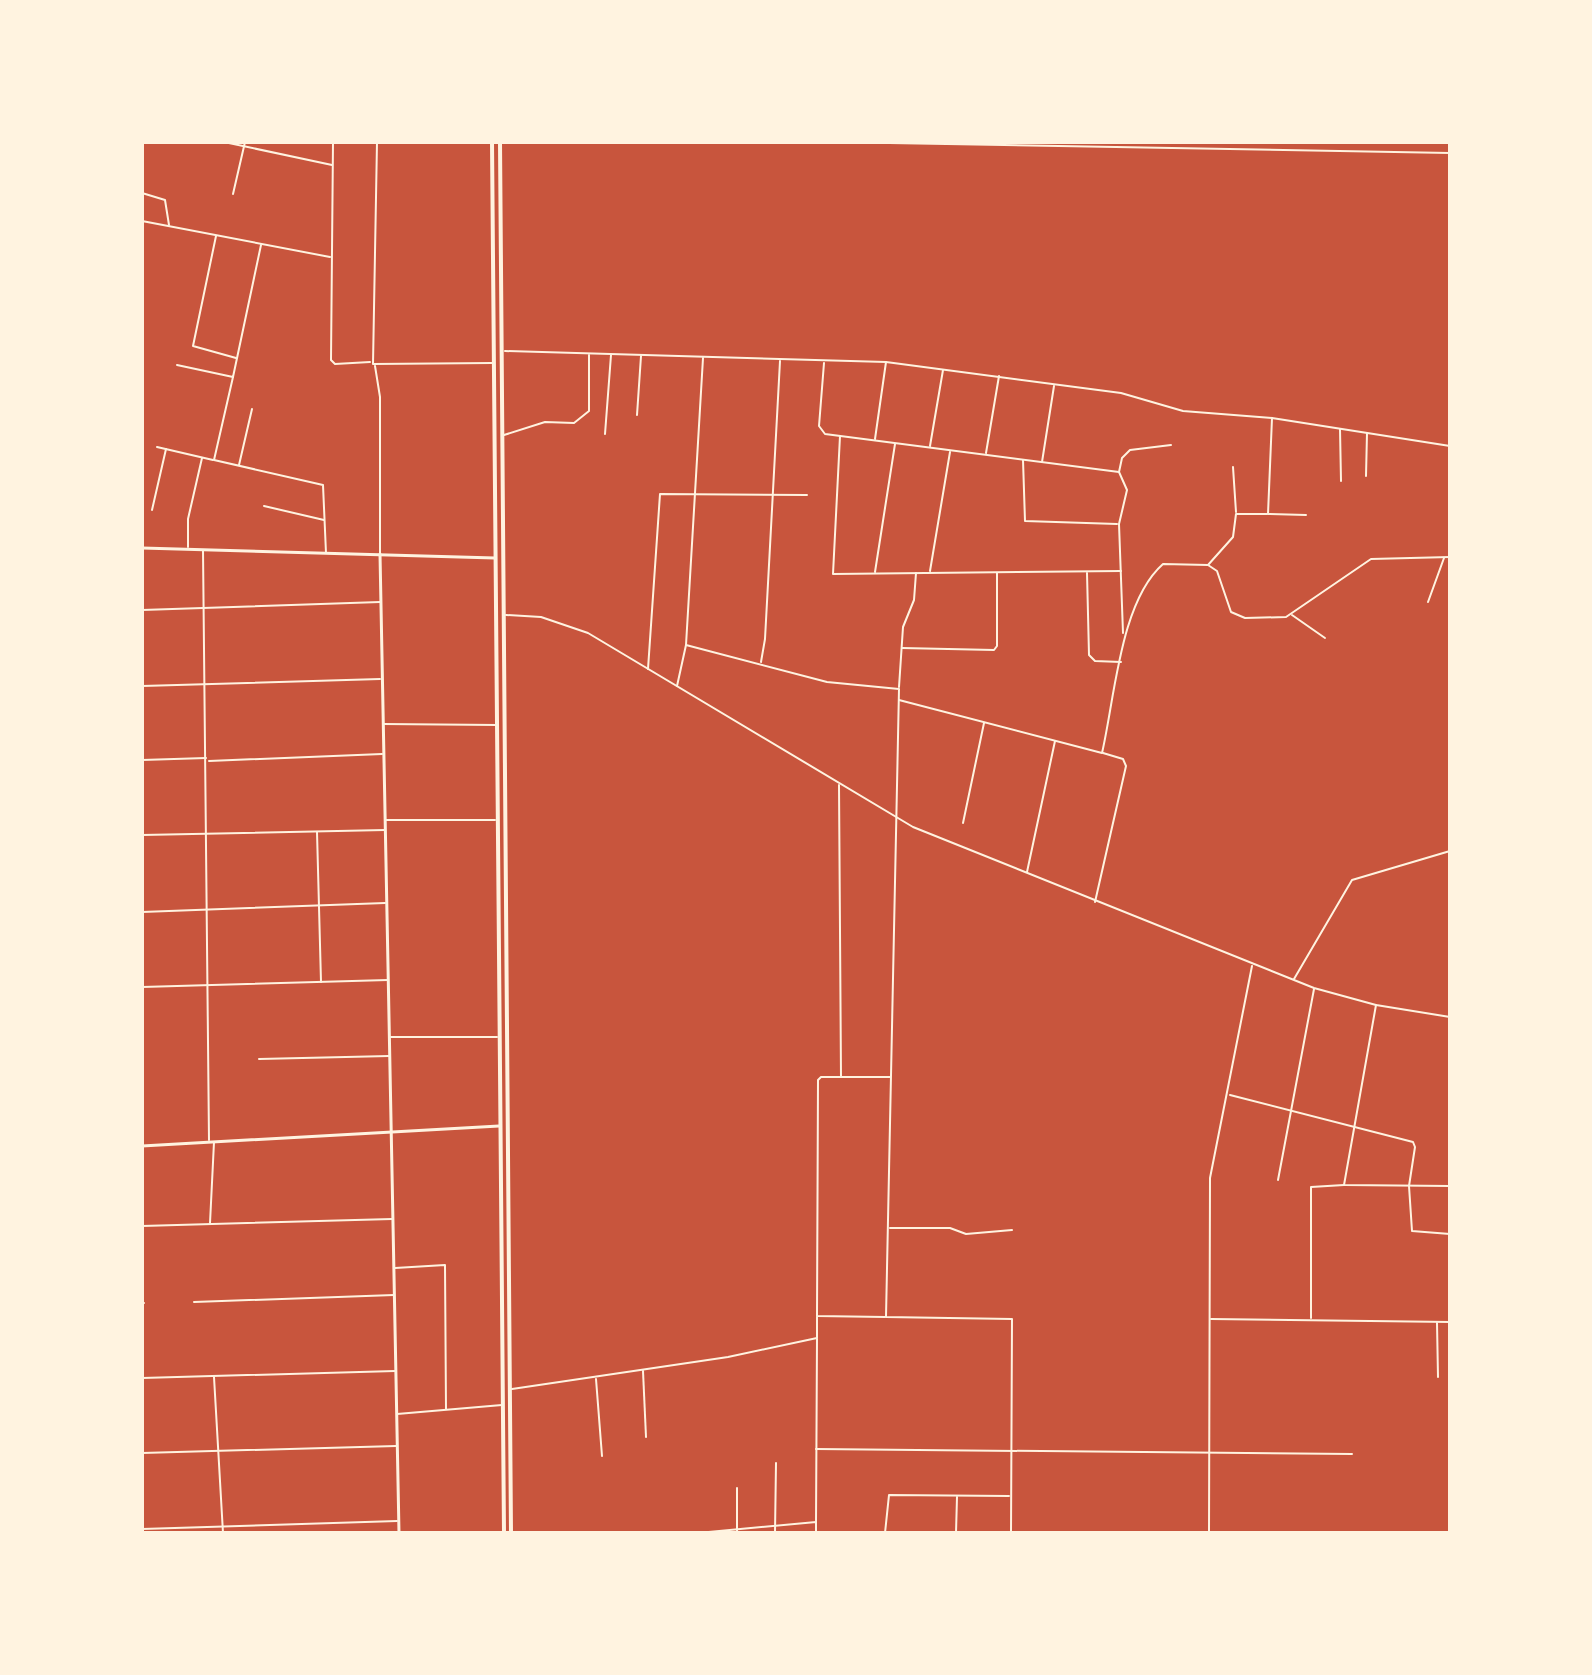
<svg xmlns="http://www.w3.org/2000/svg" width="1592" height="1675" font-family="Bitter,serif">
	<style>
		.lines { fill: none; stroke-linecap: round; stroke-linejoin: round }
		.minor { stroke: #fff3e0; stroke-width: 2 }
		.tertiary { stroke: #fff3e0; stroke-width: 3 }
		.secondary { stroke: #fff3e0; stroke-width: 3 }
		.trunk { stroke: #fff3e0; stroke-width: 4 }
	</style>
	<rect width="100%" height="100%" fill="#c8553d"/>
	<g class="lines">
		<g class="minor">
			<path d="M224,142L332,165"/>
			<path d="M333,142L331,360L335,364L370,362"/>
			<path d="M377,142L373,364L492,363"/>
			<path d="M832,142L1450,153"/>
			<path d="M142,193L165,200L169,225"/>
			<path d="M233,194L245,142"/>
			<path d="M142,221L330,257"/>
			<path d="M216,236L193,346L236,358"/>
			<path d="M505,351L886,362L1121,393L1183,411L1272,418"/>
			<path d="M824,363L819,426L825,434L1119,472"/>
			<path d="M177,365L233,377L261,245"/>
			<path d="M375,366L380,397V554"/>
			<path d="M233,377L214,460L323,485L326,553"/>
			<path d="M637,415L641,356"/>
			<path d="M1340,429L1341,481"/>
			<path d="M605,434L611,355"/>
			<path d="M504,435L545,422L574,423L589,411V355"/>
			<path d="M840,436L833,574L1121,571"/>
			<path d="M875,439L886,362"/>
			<path d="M930,446L943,370"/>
			<path d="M157,447L213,460"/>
			<path d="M986,453L999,376"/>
			<path d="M1023,460L1025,521L1117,524"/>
			<path d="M1042,462L1054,386"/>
			<path d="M239,465L252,409"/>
			<path d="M1233,467L1236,512"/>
			<path d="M1366,476L1367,433"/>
			<path d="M264,506L324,520"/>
			<path d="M152,510L166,449"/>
			<path d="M1306,515L1268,514L1272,418L1450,446"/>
			<path d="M188,547V519L202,458"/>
			<path d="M203,550L209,1140"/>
			<path d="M1208,565L1233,537L1236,514H1267"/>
			<path d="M930,571L950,452"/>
			<path d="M875,572L895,444"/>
			<path d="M1087,573L1089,655L1095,661L1121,662"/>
			<path d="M1428,602L1444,558"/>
			<path d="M142,610L380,602"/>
			<path d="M506,615L541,617L588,633L913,827L1314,988L1376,1005L1450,1017"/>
			<path d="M1292,615L1325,638"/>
			<path d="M1123,633L1119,524L1127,490L1119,472L1122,458L1130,450L1171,445"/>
			<path d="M686,645L827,682L899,689L886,1317L1012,1319L1011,1533"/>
			<path d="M902,648L994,650L997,646V573"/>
			<path d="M761,662L765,639L780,361"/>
			<path d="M648,669L660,494L807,495"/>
			<path d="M142,686L380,679"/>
			<path d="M677,686L686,645L703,358"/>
			<path d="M899,687L903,627L914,600L916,573"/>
			<path d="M899,700L1102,753C1115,697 1120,602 1163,564L1208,565L1217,571L1231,612L1245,618L1286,617L1371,559L1450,557"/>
			<path d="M383,724L497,725"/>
			<path d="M142,760L206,758"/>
			<path d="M209,761L382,754"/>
			<path d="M839,785L841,1077"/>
			<path d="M386,820H495"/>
			<path d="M963,823L984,723"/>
			<path d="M317,832L321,982"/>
			<path d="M142,835L385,830"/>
			<path d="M1027,872L1055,741"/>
			<path d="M1095,902L1126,766L1123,759L1103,753"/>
			<path d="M142,912L385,903"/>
			<path d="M1294,979L1352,880L1450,851"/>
			<path d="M142,987L388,980"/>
			<path d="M1376,1005L1344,1185L1450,1186"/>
			<path d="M391,1037H497"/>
			<path d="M259,1059L389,1056"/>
			<path d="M1230,1095L1413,1142L1415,1147L1409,1186L1412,1231L1450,1234"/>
			<path d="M1278,1180L1314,989"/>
			<path d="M210,1223L214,1142"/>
			<path d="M142,1226L392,1219"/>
			<path d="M890,1228H950L966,1234L1012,1230"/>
			<path d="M395,1268L445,1265L446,1409"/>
			<path d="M194,1302L394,1295"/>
			<path d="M142,1303H144"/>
			<path d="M885,1317L817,1316L818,1080L821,1077H890"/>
			<path d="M1311,1318V1187L1344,1185"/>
			<path d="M1211,1319L1450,1322"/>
			<path d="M1437,1323L1438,1377"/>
			<path d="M643,1371L646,1437"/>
			<path d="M214,1377L223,1533"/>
			<path d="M142,1378L395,1371"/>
			<path d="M596,1379L602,1456"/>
			<path d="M512,1389L728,1357L817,1338V1317"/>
			<path d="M397,1414L502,1405"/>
			<path d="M816,1449L1352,1454"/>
			<path d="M142,1453L396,1446"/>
			<path d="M737,1488V1533"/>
			<path d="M816,1522L817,1339"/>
			<path d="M142,1529L397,1521"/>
			<path d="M698,1533L816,1522V1533"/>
			<path d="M775,1533L776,1463"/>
			<path d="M885,1533L889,1495L1009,1496"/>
			<path d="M956,1533L957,1497"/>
			<path d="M1209,1533L1210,1178L1252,966"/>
		</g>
		<g class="tertiary">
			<path d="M142,548L495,558"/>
			<path d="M380,554L399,1533"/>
		</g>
		<path class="secondary" d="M142,1146L499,1126"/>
		<g class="trunk">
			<path d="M492,142L504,1533"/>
			<path d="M500,142L511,1533"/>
		</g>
	</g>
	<rect width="1592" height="1675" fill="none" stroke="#fff3e0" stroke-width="288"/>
</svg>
